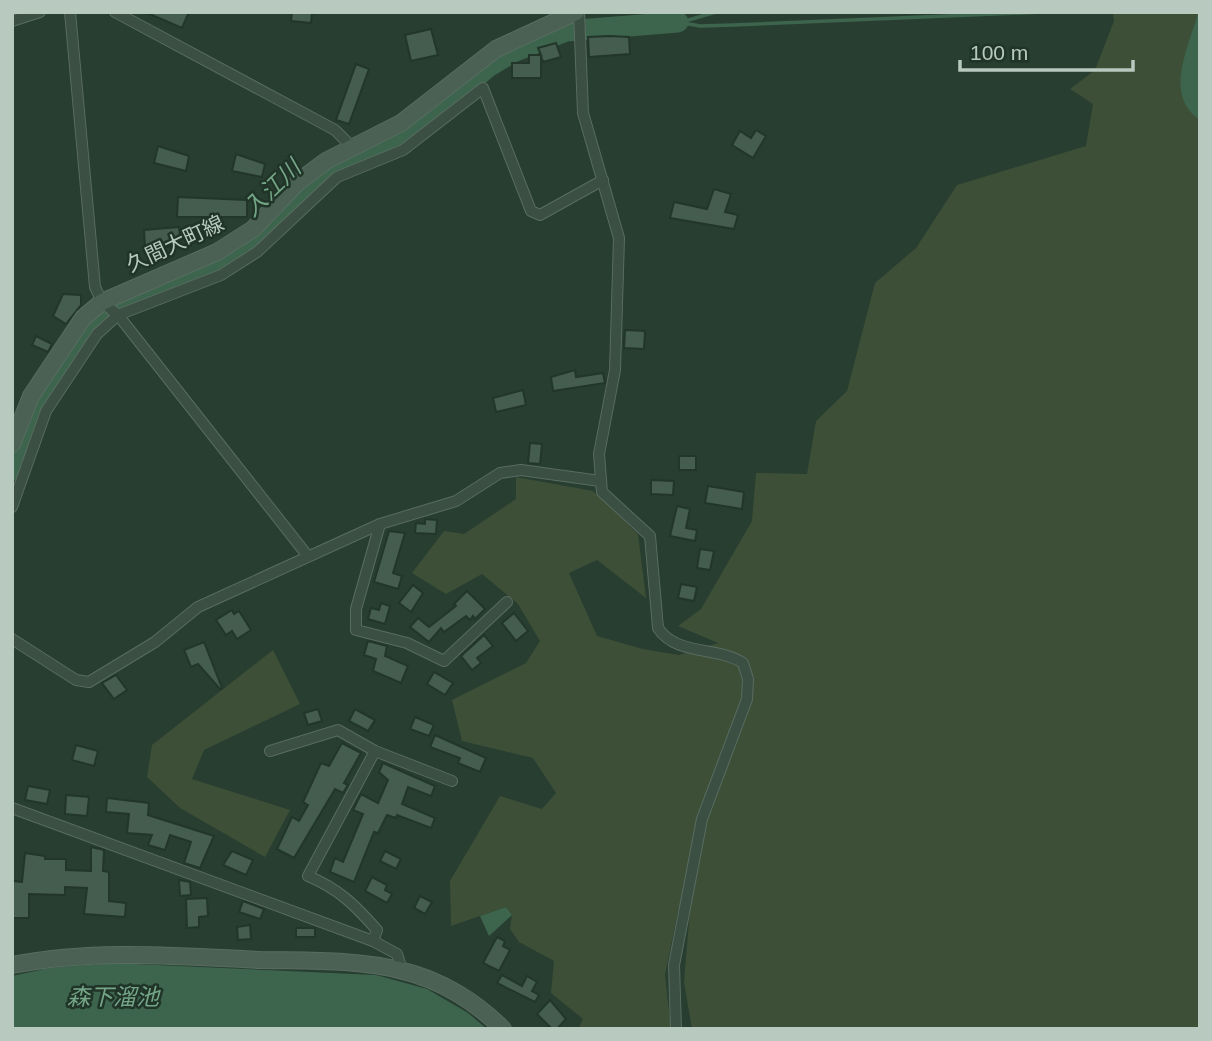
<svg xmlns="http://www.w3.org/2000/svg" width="1212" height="1041" font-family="Arial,'Noto Sans JP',sans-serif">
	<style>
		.green { fill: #3e4f37 }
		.water { fill: #3d654d }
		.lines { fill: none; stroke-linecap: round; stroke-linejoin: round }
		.stream { stroke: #3d654d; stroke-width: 3.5 }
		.river { stroke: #3d654d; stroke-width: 21 }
		.building { fill: #445d4f; stroke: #22362a; stroke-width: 2 }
		.street-casing { stroke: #596c61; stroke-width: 12 }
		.secondary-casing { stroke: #596c61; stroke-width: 18 }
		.street { stroke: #3c4f43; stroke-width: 10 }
		.secondary { stroke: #4a6154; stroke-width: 16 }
		.labels { text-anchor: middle; stroke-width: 5; stroke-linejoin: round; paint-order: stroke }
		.street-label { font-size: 21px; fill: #b8c9bf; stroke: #203428 }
		.water-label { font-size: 23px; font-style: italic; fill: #74a587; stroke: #203428 }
	</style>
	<rect width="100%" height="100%" fill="#283e31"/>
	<g class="green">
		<path d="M1113,12H1198C1189,45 1165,96 1200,120V1029H692L684,982L690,909L679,906L665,975L671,1029H578L583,1019L551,993L554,961L519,942L510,929L512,915L506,907L451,926L450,881L500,796L542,809L556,793L533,758L462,741L452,700L526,663L540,641L518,604L482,574L446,594L412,573L444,531L464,534L516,499V477L593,491L638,534L646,598L597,560L569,573L597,636L643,649L679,655L718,643L678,626L701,609L752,521L756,473L807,474L816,421L847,391L875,283L916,248L957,185L1086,146L1093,104L1070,89L1095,70L1114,21Z"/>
		<path d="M273,650L300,704L204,750L192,779L290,810L265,857L180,808L147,777L152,745Z"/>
	</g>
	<g class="water">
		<path d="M1198,12H1200V120C1163,95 1189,47 1198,12Z"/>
		<path d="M506,907L512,915L489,936L480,916Z"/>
		<path d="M113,963L376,975L427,989L468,1013L487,1029H12V976L49,968Z"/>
	</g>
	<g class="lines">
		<g class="stream">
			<path d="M685,21L716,12"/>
			<path d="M678,22L700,26L733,25L1043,12"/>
		</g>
		<path class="river" d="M12,470L42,399L88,328L121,303L211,269L255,242L303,190L331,170L382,147L419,126L488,67L513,52L566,31L678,22"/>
	</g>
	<g class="building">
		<path d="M145,12H189L182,28Z"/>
		<path d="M292,12H312L311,23L291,21Z"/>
		<path d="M431,29L438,55L411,61L405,35Z"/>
		<path d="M610,36L629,37L630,54L589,57L588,37Z"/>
		<path d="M556,43L561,57L543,62L541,56V78H512V63H529V55H541L538,48Z"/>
		<path d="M356,64L369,69L349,124L336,120Z"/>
		<path d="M756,130L766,136L753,158L732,145L740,131L751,138Z"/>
		<path d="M158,146L189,156L186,171L154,163Z"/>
		<path d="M236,154L265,164L262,177L232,171Z"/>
		<path d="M714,189L731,194L725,212L738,215L734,229L670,218L674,202L707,209Z"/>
		<path d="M178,197L247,200V217H177Z"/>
		<path d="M179,227L181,247H145L144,230Z"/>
		<path d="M63,294L81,295V305L66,324L53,316Z"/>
		<path d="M625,330L645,331L644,349L624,348Z"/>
		<path d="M36,336L52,344L48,352L32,345Z"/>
		<path d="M575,370L576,377L603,373L605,383L553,391L551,377Z"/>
		<path d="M523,390L526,405L496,412L493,398Z"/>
		<path d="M530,443L542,444L540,464L528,463Z"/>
		<rect x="679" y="456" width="17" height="14"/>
		<path d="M651,480L674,481L673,495L651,494Z"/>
		<path d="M708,486L744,492L742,509L705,503Z"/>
		<path d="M677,506L690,509L686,528L697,530L695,541L670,536Z"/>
		<path d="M425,519L437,520L436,534L415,533L416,523L425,524Z"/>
		<path d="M389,531L405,533L393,573L402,576L398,589L374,582Z"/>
		<path d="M700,549L714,551L710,570L697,568Z"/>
		<path d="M681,584L697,587L694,601L678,598Z"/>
		<path d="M413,585L423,593L411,612L399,603Z"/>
		<path d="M467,591L485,609L475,619L473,616L470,620L466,616L444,632L441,628L429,642L410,627L418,618L429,627L456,606L454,604Z"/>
		<path d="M381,603L390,606L385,624L368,619L371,608L379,610Z"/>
		<path d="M232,610L234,614L239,611L251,630L237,639L232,631L226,635L216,620Z"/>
		<path d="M514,613L528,631L516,641L502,623Z"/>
		<path d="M484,635L493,646L477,658L481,663L472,670L461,656Z"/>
		<path d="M368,641L387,646L385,656L408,666L401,683L373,671L376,659L364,655Z"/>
		<path d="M204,642L222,688L220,689L198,664L191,667L184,650Z"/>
		<path d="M434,672L453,683L445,695L427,684Z"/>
		<path d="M116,675L127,690L114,699L102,683Z"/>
		<path d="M318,709L322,721L308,725L304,713Z"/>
		<path d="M355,709L375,720L368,731L349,721Z"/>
		<path d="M415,717L434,725L429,736L410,729Z"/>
		<path d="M435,735L486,758L480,772L458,763L460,758L430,747Z"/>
		<path d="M342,743L361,753L344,783L348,785L343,793L335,789L294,858L277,849L292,817L299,821L308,805L303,802L321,763L329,766Z"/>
		<path d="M76,745L98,751L94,766L72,760Z"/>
		<path d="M383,763L435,786L431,796L408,787L402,804L435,818L431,828L397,815L396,818L387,815L378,833L374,832L354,882L330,872L335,858L343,862L363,814L353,810L361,794L378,803L388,780L379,772Z"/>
		<path d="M28,786L50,790L47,804L25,800Z"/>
		<path d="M66,795L89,797L87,816L65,814Z"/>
		<path d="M107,798L149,803L148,815L214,836L200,868L184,863L191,842L170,835L165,850L148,845L152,835L127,833L129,814L106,812Z"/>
		<path d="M91,847L104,850L103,871L109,872V901L126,903L125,917L84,914L87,888L65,887V895L29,894V918H12V881L22,882L25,853L45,856V859H66V870L91,871Z"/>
		<path d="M232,851L253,860L246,875L223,865Z"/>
		<path d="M385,851L401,859L396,869L380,861Z"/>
		<path d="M372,877L387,885L385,890L392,894L387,903L365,891Z"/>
		<path d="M179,880L190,882L191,895L180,896Z"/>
		<path d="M420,896L432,902L425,914L414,908Z"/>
		<path d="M207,898L208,916L199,917V927L187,928L186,899Z"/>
		<path d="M243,901L264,909L260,919L239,912Z"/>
		<path d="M250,925L251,939L238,940L237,927Z"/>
		<rect x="296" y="928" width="19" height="9"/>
		<path d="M497,937L505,941L503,946L510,950L499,971L483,963Z"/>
		<path d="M502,975L522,986L527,976L537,982L532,991L539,995L535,1002L497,983Z"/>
		<path d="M550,1000L566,1019L557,1029H552L537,1014Z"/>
	</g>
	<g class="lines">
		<g class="street-casing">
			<g id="street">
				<path d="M70,12L95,287L102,302L118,315L307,555"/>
				<path d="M115,12L335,130L352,147"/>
				<path d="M579,12L583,113L619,238L615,370L599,454L602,492L650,536L658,628C676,656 717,646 743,663L748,679L747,699L702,819L674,965L676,1029"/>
				<path d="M12,21L40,12"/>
				<path d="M12,507L46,411L97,334L118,315L221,275L257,252L337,177L403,150L483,88L531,211L540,215L603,180"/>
				<path d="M380,524L356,609V630L407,643L444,661L507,602"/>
				<path d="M12,639L76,680L89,682L155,642L198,607L380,524L456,501L500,473L521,470L600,481"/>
				<path d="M270,751L338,730L375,751L452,781"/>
				<path d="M12,808L373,941L397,954L402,970"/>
				<path d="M373,941L377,930C355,905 339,889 308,876L375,751"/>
			</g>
		</g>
		<g class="secondary-casing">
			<g id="secondary">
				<path d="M12,444L31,396L83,318L102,302L217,252L253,229L298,182L326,161L401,123L496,49L576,12"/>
				<path d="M12,965C95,949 178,956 261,960C307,961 358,959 403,971C441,980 476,1002 503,1029"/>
			</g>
		</g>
		<use href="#street" class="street"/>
		<use href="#secondary" class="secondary"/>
	</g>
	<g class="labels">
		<g class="street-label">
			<text transform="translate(175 244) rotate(-25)" y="7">久間大町線</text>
		</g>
		<g class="water-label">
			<text transform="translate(272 188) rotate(-44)" y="8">入江川</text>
			<text x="113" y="1005">森下溜池</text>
		</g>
	</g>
	<rect width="1212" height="1041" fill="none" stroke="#b8c9bf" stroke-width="28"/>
	<path d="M960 60v10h173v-10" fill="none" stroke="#b8c9bf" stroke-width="3.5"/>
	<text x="970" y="60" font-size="21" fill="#b8c9bf" stroke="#203428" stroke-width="5" paint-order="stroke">100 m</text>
</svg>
